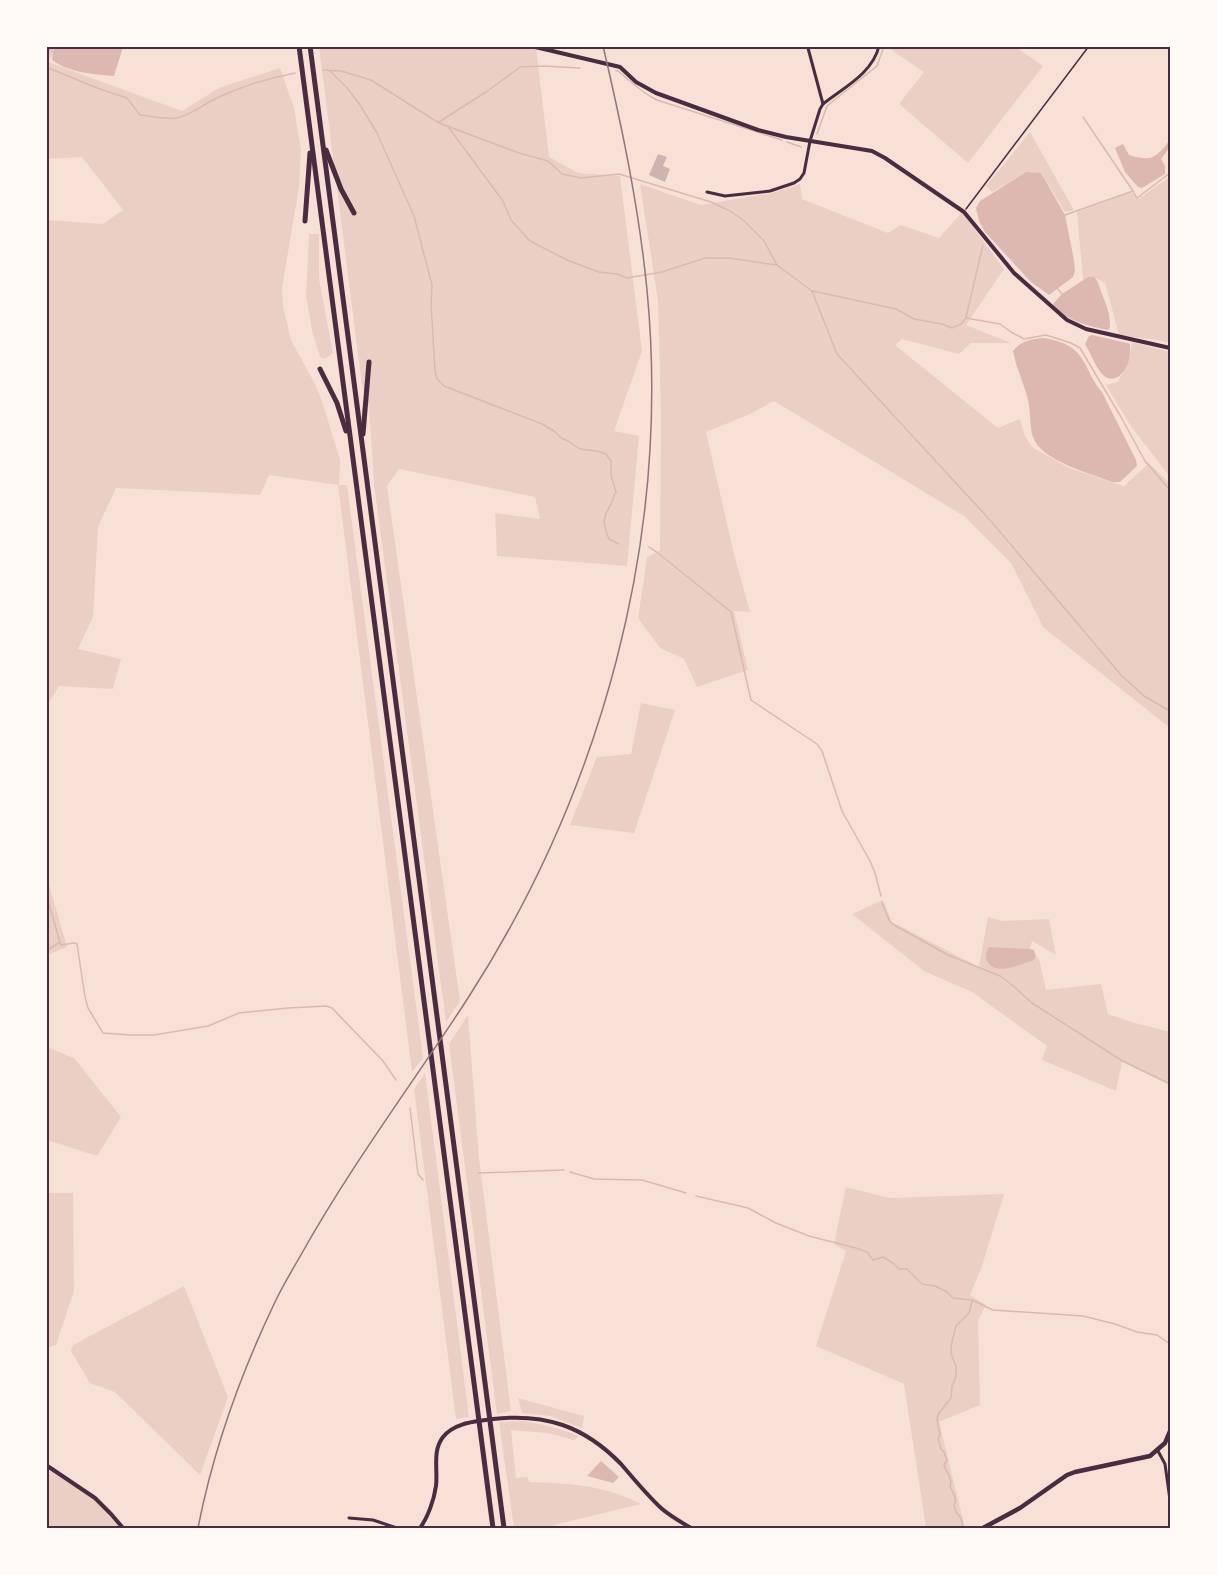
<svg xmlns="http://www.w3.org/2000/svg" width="1217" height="1575" font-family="'Sofia Sans Condensed',sans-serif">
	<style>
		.green { fill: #ebcfc5 }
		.water { fill: #dcb8b0 }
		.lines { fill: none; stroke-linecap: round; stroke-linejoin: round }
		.stream { stroke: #dcb8b0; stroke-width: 1.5 }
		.building { fill: #ccb4b1 }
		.path { stroke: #4a2c40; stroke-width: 1.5 }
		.minor { stroke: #4a2c40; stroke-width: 3 }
		.tertiary { stroke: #4a2c40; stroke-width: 4 }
		.secondary { stroke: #4a2c40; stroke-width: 4.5 }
		.motorway { stroke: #4a2c40; stroke-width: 5 }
		.rail { stroke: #8f747c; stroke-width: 1.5 }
		.neatline { fill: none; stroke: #4a2c40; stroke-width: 2 }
	</style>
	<rect width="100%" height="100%" fill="#f7e1d7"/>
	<g class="green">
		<path d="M47,47H57L48,62L182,111L219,88L280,68L294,108L301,150L299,187L282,288L283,306L291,340L315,384L322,401L340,460L339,485H347L423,1058L412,1072L338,485L269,475L260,495L116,488L98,527L93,617L78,649L121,659L113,689L59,686L47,706V220L103,224L123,210L82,157L47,159Z"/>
		<path d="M319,47H536L549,157L578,173L620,176L642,351L614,431L639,436L627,566L497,556L495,513L540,519L535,497L399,469L387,486L460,1001L446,1022L374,484L369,407L362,385Z"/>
		<path d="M887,47H1016L1043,66L968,163L899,104L924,72Z"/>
		<path d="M1030,132L1074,210L1065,212L1041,173L1026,172L992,192L986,186Z"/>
		<path d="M1170,177V343L1157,340L1119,335L1105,283C1097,278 1092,275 1083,280L1077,212L1132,192L1138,199Z"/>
		<path d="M640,184L701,205L772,193L800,184L802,199L888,233L901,225L939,238L962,212L1004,269L966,325L1011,343H971L959,354L902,339L895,345L998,428L1020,419L1025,436L1032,447L1069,468L1124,486L1149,463L1170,484V728L1043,627L1011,563L964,516L774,401L748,415L706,432L734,554L750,612L734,611L748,670L697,687L684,659L660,648L638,618L647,557L660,550L661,417L658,301Z"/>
		<path d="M309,234H319V279L333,353L325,359L320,357L312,330L306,295Z"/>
		<path d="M1132,342L1170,352V477L1130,425L1106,385L1118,382L1129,359Z"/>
		<path d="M641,703L675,710L634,833L570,825L597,757L631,754Z"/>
		<path d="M47,878L67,947L47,955H46Z"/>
		<path d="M883,900L892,922L979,967L988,917L1003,921L1049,919L1056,955L1032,941L1030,949H1001L992,947L990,965C1008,973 1015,965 1032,961L1035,959L1036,956L1039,959L1046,990L1101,984L1108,1014L1135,1023L1170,1032V1085L1122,1062L1116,1091L1042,1060L1047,1046L972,992L924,971L852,914Z"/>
		<path d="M468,1015L479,1158L511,1411L497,1414L449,1044Z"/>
		<path d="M47,1047L74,1058L121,1117L97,1156L47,1140V1193H73L74,1291L56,1345L47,1348Z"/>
		<path d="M425,1073L469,1417L456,1419L414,1089Z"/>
		<path d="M846,1187L890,1198L1004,1194L982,1266L970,1295L986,1305L978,1321L980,1405L939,1422L965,1528H926L904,1384L816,1346L846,1251L834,1244Z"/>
		<path d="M184,1286L228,1397L200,1475L115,1392L90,1383L71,1351L73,1345Z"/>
		<path d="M518,1398L584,1416L582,1428L550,1416L522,1413Z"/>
		<path d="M522,1421C542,1424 560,1428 579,1436L574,1440L548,1433L511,1430L516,1478L528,1477L529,1482C568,1483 605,1485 641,1504L554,1525V1528H514L499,1422Z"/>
		<path d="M46,1463L90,1494L122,1528H47Z"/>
	</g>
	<g class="water">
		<path d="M56,47V46L123,47L114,76C92,74 70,73 52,60L53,52Z"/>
		<path d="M1170,140V147L1161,159L1165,166V174L1142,188L1138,187L1125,172L1115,148L1123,144L1129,155C1152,162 1156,158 1170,140Z"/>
		<path d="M1026,172L1041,173L1065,215L1074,260L1075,271L1073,277L1049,295L1030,281L985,232L979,221L976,208L980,201Z"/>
		<path d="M1088,277H1094C1099,282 1099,287 1102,294C1107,307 1110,313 1110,327L1108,330C1088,326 1066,321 1053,304L1062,294Z"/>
		<path d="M1092,335L1127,343L1130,344C1130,349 1130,355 1129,359C1127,371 1114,387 1102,374C1095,366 1091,354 1085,344L1089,336Z"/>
		<path d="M1041,338C1048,338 1053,340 1060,342C1087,351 1085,373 1102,392L1136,460L1137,466L1120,482H1112C1090,473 1041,461 1033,437C1029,425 1031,412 1028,400C1024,383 1016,368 1013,351C1021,341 1029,340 1041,338Z"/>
		<path d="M989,947L1030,949L1034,950L1036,956L1035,959L1032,961C1021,964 995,977 987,961C985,956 986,952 989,947Z"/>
		<path d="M601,1461L619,1477L613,1483L587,1476Z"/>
	</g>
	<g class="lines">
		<g class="stream">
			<path d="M46,47L53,52"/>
			<path d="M46,67L97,88L127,98L140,115C151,116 166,120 177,118C193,114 205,103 219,97C243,86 269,78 295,73"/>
			<path d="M323,70L341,71L371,80L439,123L519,153L548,161L562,174L581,178L619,174L711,202L730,211L743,220L764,241L777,265L812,291L837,354L990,520L1121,675L1144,696L1170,711"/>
			<path d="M330,71L348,89L360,105L377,133L414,216L432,285L431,304L435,371L437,379L444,386L542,424L554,431L561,438L568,441L580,449L597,451L606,454L611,461V475L616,492C613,497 613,501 610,506C602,519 603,524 609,539L619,544"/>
			<path d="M616,71H618C630,81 642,93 657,100L782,140"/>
			<path d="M1083,117L1133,191"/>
			<path d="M439,122L486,92L520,67L544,66L580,68"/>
			<path d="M449,128L503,201L511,220L530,241L567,260L599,272L617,274L627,278L662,272L705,258H729L776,265"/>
			<path d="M817,134L827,106L877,66L884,46"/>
			<path d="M787,142L801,147"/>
			<path d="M1065,215L1133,191L1137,198L1170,173"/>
			<path d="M1057,288L1062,294"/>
			<path d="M813,291L896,309L914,319L942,324L952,328L961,324L966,318L1000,324L1011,332L1024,339L1046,335L1071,343L1080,348L1121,417L1145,461L1170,490"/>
			<path d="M966,317L983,245"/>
			<path d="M649,547L658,553L731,612L751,700L817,744L822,751L842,811L870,861L875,873L881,896"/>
			<path d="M46,894L60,942L46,951"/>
			<path d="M882,903L890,922L896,926L948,955L1000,976L1011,984L1032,1003L1121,1060L1170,1084"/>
			<path d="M60,942L61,945L74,943L77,944L85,997L88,1008L103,1033L130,1035H154L208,1026L239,1013L288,1008L326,1006L332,1008L383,1061L396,1080"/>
			<path d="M410,1108L418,1174L423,1180"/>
			<path d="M570,1172L594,1179L642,1180L686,1193"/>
			<path d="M478,1173L564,1170"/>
			<path d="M696,1196L748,1208L776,1223L809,1236L856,1248L867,1252L873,1260L883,1257L893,1263L899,1269H907L922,1284L935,1286L947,1292L953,1298L972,1300L993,1310L1083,1316L1115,1324L1137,1332L1157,1335L1170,1344"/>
			<path d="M46,1526L49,1528"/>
			<path d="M963,1528L961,1518L956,1512L954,1505C958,1499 953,1493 950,1487C953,1478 947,1474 944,1465L947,1460L944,1452L941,1449L938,1439L940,1435L937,1419L939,1413L951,1398L952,1386L956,1377V1366L951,1354V1346L956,1326L969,1313L972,1301"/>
		</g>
	</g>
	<path class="building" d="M658,154L667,157L663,166L670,169L665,182L649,175Z"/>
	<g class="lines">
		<path class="path" d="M966,209L1089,46"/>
		<g class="minor">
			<path d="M808,48L823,104"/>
			<path d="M707,192L725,196L770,191L794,183L800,179L804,173L810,141L820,109L823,104C843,88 873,73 879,46"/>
			<path d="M1158,1451L1165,1464L1170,1500"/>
			<path d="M349,1518L373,1520L397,1528"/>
		</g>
		<g class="tertiary">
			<path d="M531,46L620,67L636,82L656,93L758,130L786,137L872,151L885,158L964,212L1014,273L1067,320L1086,329L1170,348"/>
			<path d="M46,1465L95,1498L111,1514L123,1528"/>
			<path d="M420,1528C428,1517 434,1500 436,1486C438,1470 432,1451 443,1437C455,1422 475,1422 493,1419C545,1413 584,1426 621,1464C634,1479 646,1494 661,1508C670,1516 681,1522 691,1528"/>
		</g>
		<path class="secondary" d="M983,1528L1020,1508L1067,1475L1075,1472L1150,1456L1165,1443L1170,1431"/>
		<g class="motorway">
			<path d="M299,46L493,1528"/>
			<path d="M310,46L504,1528"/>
			<path d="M326,150L341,189L354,213"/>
			<path d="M305,221L310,153"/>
			<path d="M320,369L337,403L346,431"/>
			<path d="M363,434L369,362"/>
		</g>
		<path class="rail" d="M198,1528C213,1451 241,1373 275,1302C283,1285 293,1269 302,1253C352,1164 413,1083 468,998C602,790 671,538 647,290C639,208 622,127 603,46"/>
	</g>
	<rect width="1217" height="1575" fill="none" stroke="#fffaf5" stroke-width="96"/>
	<rect x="48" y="48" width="1121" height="1479" class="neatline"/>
</svg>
